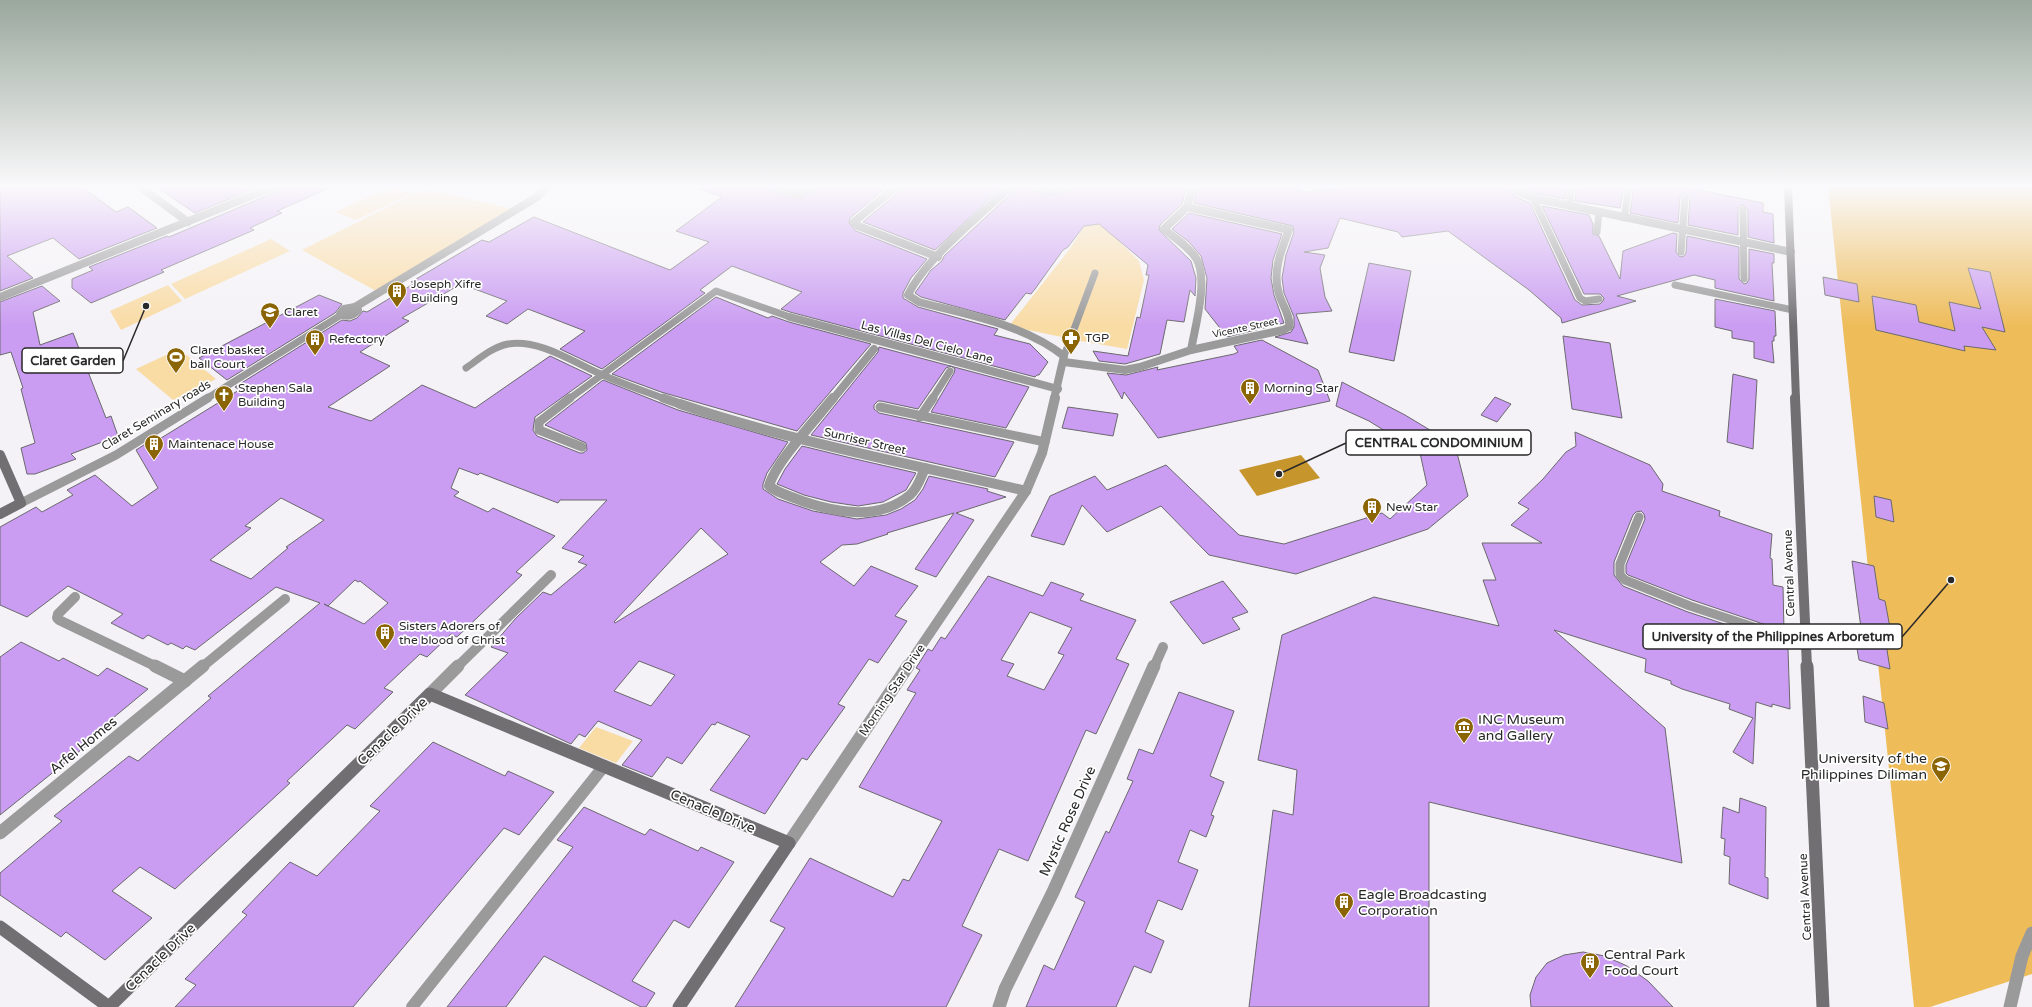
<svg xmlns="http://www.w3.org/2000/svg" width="2032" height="1007" font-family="'Varela Round',sans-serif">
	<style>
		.green { fill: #f9dba4 }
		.forest { fill: #eebc59 }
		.water { fill: #c6962c }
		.building { fill: #ca9cf2; stroke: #6b696d; fill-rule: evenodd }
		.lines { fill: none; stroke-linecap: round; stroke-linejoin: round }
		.lane-far2 { stroke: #9a9a9b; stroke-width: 7 }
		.lane-far1 { stroke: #9a9a9b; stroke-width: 9 }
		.lane { stroke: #9a9a9b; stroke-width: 12 }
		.street-far2 { stroke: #9a9a9b; stroke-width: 8 }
		.street-far1 { stroke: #9a9a9b; stroke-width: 10 }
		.street { stroke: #9a9a9b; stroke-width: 13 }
		.secondary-far2 { stroke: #716f72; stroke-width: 8 }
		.secondary-far1 { stroke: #716f72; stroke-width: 10 }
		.secondary { stroke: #716f72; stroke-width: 13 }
		.labels { text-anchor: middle; stroke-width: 3.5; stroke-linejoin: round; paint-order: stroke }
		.far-street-label { font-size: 10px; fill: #2a292a; stroke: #fff }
		.poi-label { font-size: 12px; fill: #2a292a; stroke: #fff; text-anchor: start }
		.street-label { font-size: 12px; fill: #2a292a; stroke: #fff }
		.near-poi-label { font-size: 14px; fill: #2a292a; stroke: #fff; text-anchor: start }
		.near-street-label { font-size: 14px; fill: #2a292a; stroke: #fff }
		.leader { fill: none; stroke: #2a292a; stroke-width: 1.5 }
		.callout-dot { fill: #2a292a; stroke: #fff; stroke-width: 1.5 }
		.callout { fill: #fff; stroke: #2a292a; stroke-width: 1.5 }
		.callout-label { font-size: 13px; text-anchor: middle; font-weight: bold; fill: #2a292a }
	</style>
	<rect width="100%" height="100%" fill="#f4f2f6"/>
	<g class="green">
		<path d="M392,186L415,192L356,220L336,212Z"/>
		<path d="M424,189L512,209L376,291L302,250Z"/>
		<path d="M1092,215L1139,261L1144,280L1127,349L1081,341L1009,326L1069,250Z"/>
		<path d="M271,239L290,251L185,299L171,284Z"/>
		<path d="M168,285L182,301L121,330L110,311Z"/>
		<path d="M179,349L216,379L173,400L136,369Z"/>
		<path d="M596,727L633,741L616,763L579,748Z"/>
	</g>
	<path class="forest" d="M1828,186H2032V974L1930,1007H1914Z"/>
	<path class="water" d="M1301,455L1320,478L1257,496L1239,470Z"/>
	<g class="building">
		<path d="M0,186H81L116,212L128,207L157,228L79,259L53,238L7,256L33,278L0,291Z"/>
		<path d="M155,186H261L195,213Z"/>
		<path d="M281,186H334L277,211L282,213L250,228L254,230L161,270L164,272L91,303L72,288V279L93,270L89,267L167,236L169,237L278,191Z"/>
		<path d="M699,186H771L774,191L800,199L814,190L816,186H888L850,218L849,223L856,231L927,259L911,278L903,293V298L918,307L998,329L994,335L1030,344L1048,362L1039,375H1037L1035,377L790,312L781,309L802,292L732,266L700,290L705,293L602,369L560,349L585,331L528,309L507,324L486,316L507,301L461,284L402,318L409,321L360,352L390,366L328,407L371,421L422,385L475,408L550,356L592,376L535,417L533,430L537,436L580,453H583L587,450L586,443L545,425L603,380L678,410L788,442L767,473L763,484V489L778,499L813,511L857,519L886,515L901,509L915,500L923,489L929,476L988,489L987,491L1006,497L956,513L974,520L936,577L915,569L954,513L887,533L888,534L857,544L842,545L820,562L854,586L871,566L918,586L895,616L907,621L878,663L869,659L838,704L845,707L807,760L802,758L765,814L710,790L750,736L717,722L715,725L712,724L682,764L667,757L652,777L622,765L642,740L598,721L585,737L579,734L571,744L465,695L508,653L491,647L516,618L543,592L551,595L587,565L578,562L584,556L562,548L607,500H560L558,503L480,473L478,475L459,468L451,488L459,492L454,496L488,512L493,508L555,536L516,572L522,575L457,637L451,634L427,657L420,654L384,688L393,692L355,729L347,725L287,781L290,783L175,889L140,867L112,891L152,918L105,960L66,932L61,937L0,895V873L62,821L54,816L129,756L138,761L211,698L208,696L320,603L276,587L195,650L186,646L183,649L171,643L168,645L148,635L143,639L111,623L123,614L68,586L27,617L0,605V527L36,507L42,512L73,495L67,490L95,475L132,506L158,488L136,450L150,441L153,443L239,390L235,387L342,320L350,321L357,318L363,311L367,312L415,283L411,282L482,240L489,242L534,217L670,270L709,242L676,231L722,197L698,188ZM281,498L324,520L286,547L288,548L251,579L210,560L251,528L245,526ZM701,528L728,554L615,623L614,622ZM355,580L358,582L360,581L388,603L364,624L324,604L328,606ZM639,661L675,675L651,706L614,691Z"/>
		<path d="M902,186H1003L935,250L863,222L901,190Z"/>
		<path d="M1016,186H1028L1032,191L1051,194L1072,191L1076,186H1187L1182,204L1160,225L1159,230L1191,261L1196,278L1195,296L1190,290L1184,322L1167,320L1160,354L1125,364L1099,361L1093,351L1128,356L1137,317L1140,318L1149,275H1146L1148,265L1099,224L1084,226L1068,247L1063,250L1035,289L1031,294L1026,293L1005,320L921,297L915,293L931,270L942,261L944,256L1015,190Z"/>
		<path d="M1198,186H1292L1299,187L1303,192L1360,186H1508L1514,196L1530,203L1575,300L1582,305L1600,304L1603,301L1604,298L1600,294H1584L1542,206L1589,215L1593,224V234L1599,236L1620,279L1623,251L1673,233L1677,234L1676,252L1680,257L1684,256L1686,253L1687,236L1739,247V279L1744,284L1747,283L1749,279V249L1774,254V263H1772L1774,301L1715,288V280L1694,275L1617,296L1636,301L1562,323L1561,318L1529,290L1448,231L1402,237L1398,232L1340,218L1328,248L1304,252L1325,255L1320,268L1325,297L1332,311L1296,314L1308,344L1275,337L1291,332L1294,327V317L1284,293L1282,278L1286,255L1294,232L1293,226L1194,203Z"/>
		<path d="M1520,186H1567L1565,199L1535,193Z"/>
		<path d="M1577,186H1624L1620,208L1575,201Z"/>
		<path d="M1634,186H1680L1763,203V212L1773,214L1774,243L1748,237V210L1743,205L1740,206L1738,210V235L1688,225L1690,198L1686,193L1682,194L1680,197L1678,223L1630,213Z"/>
		<path d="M1189,213L1282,234L1273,260L1271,278L1274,295L1284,323L1227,337L1205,309L1207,278L1201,256L1189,242L1172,229Z"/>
		<path d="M1369,263L1411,271L1394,361L1349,352Z"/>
		<path d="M1968,268L1990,272L2005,332L1982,327L1996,350L1964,346L1965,351L1876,330L1872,296L1916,305L1919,322L1955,331L1949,302L1981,309Z"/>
		<path d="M1823,277L1857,284L1859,302L1825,295Z"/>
		<path d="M42,286L60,301L33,312L40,345L73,333L106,418L111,416L118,436L71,454L76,459L35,474H27L21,448L35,443L21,389L23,388L11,352L0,355V302Z"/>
		<path d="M319,295L342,304L335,313L227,380L199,358Z"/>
		<path d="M716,297L768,318L772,316L789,322L871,344L797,431L661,392L612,374Z"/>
		<path d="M1715,299L1775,311L1776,336H1774V341H1772L1774,363L1754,358V342L1732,338V331L1715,327Z"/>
		<path d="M1563,336L1610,343L1622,418L1572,409Z"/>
		<path d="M1262,340L1318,370L1330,401L1158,438L1124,392L1122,399L1107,373L1126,375L1158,367L1157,370L1234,354L1238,352L1234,346Z"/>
		<path d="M879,347L1029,387L1006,428L931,412L954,373L955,369L951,366L946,368L918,409L881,401H878L874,405V409L879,413L1014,442L995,477L811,435L878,352Z"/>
		<path d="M1733,374L1757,380L1753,449L1727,442Z"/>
		<path d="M1342,382L1405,415L1455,445L1468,496L1428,529L1296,574L1209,555L1161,506L1107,532L1082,505L1064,545L1031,536L1050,496L1095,476L1107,490L1166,465L1239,535L1284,544L1382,513L1390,519L1427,485L1420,453L1369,421L1336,406Z"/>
		<path d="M1495,397L1511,404L1497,422L1481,415Z"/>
		<path d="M1068,407L1118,414L1113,436L1062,428Z"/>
		<path d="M1575,432L1650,465L1663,484L1662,491L1720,511L1719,516L1772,534L1770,558L1772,559L1773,585L1783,587L1784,631L1692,600L1628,575L1626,573V565L1645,519L1644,514L1641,511L1636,512L1633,515L1614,562V575L1623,586L1688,612L1785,644V648L1788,649L1790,709L1772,704V707L1756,702L1753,764L1733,752L1753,718L1729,709L1730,704L1682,689L1671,684V681L1645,672L1646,659L1554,630L1665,728L1682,863L1429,802V1007H1249L1273,810L1293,815L1297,770L1258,760L1282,635L1374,597L1499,626L1483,580H1496L1482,543H1542L1511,525L1529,509L1518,503L1543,479L1566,452L1576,446Z"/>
		<path d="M802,446L851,458L916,473L906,490L883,502L858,506L831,502L804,495L777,484L785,469Z"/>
		<path d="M1874,496L1891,500L1894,522L1876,517Z"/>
		<path d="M1852,561L1874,566L1879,599L1885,601L1891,633L1884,631L1890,669L1859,660L1853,626L1861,628Z"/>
		<path d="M988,576L1043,596L1051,582L1084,594L1080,600L1136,620L1116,659L1129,664L1096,734L1086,730L1028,861L999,849L962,926L982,935L946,1007H735L785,928L770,921L810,858L893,897L903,879L909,881L942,821L859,787L916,693L907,690L920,670L916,668L928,649L932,651L941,637L945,639ZM1030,612L1072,628L1058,653L1064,655L1044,690L1007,676L1014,664L1001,660Z"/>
		<path d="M1223,581L1248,612L1232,618L1240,629L1203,644L1170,602Z"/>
		<path d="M21,642L59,661L63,658L98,676L107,668L148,689L107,723L112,725L0,815V657Z"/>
		<path d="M1179,692L1234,711L1210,776L1224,782L1211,815L1214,816L1206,837L1190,830L1178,862L1198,870L1182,910L1158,900L1145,932L1164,941L1151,973L1134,966L1116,1007H1026L1044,965L1054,970L1085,902L1075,897L1106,831L1109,833L1133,781L1127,779L1139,749L1153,754Z"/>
		<path d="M1863,696L1884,703L1888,729L1865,722Z"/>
		<path d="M433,742L505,776L508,771L554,792L519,835L504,828L353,1007H175L196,985L185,979L247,915L242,912L290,862L317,876L380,811L370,806Z"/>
		<path d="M1740,798L1766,807L1765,877L1768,878V899L1729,884L1730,857L1724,855L1725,839L1721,838L1723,807L1739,813Z"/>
		<path d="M584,807L645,835L650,829L698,851L701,847L734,862L689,928L674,920L632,981L655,993L646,1007H641L544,956L506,1007H447L573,847L557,840Z"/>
		<path d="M1583,952L1605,956L1627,966L1648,981L1673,1007H1531L1530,995L1536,977L1547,963L1564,955Z"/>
	</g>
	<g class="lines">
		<g class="lane-far2">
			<path d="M1533,198L1580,298L1585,301L1599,299"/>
			<path d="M1569,206L1572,186"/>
			<path d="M1743,210L1744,279"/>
			<path d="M1624,218L1629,186"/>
			<path d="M1597,232L1599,212"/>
			<path d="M1681,252L1685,198"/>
			<path d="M1675,285L1793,310"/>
			<path d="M1064,356L1095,273"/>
			<path d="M466,368C479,359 492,347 508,344C541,339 574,363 603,375C623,384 644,391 665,399"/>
			<path d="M206,399L341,315"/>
			<path d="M569,399L716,291L790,317"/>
			<path d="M932,399L950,371"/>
		</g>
		<g class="lane-far1">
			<path d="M570,398L539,422V430L582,447"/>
			<path d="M663,398L680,404"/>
			<path d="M880,407L1045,442"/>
			<path d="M920,417L933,398"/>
			<path d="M21,503L116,455L208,398"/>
			<path d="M1639,517L1620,564V575L1625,580L1690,606L1805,644"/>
		</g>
		<path class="lane" d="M412,1007L604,766"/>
		<g class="street-far2">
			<path d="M139,186L188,222"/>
			<path d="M776,186L800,194L811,186"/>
			<path d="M897,186L854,222L858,226L938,257"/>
			<path d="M1011,186C981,215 925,259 908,295L919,302C968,315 1023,324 1064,356L1054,399"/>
			<path d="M1033,186L1052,189L1071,186"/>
			<path d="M1513,186L1517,191L1533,198L1791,252"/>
			<path d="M1187,207L1289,230C1281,251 1272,272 1279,294C1282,305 1291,316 1289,327L1283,330L1191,350"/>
			<path d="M0,297L276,186"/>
			<path d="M355,307L537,197L547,186"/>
			<path d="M355,307L358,310C353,316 347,317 340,314L344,309Z"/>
			<path d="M790,317L1058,389"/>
			<path d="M1064,362L1125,370L1140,367L1191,350C1195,327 1209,279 1196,258C1188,246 1175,238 1164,229L1187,207L1193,186"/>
			<path d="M833,399L874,349"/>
		</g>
		<g class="street-far1">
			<path d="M833,398C817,418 775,463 769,486C779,494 791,496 802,501C837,513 879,521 910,495C918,488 921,477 925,468"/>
			<path d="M680,404C793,442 911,464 1026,491"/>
			<path d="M75,597L58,614L57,618L59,620L157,667"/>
			<path d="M202,667L285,599"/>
			<path d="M457,667L551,575"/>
			<path d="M907,667L1026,491L1042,453L1055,398"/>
			<path d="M1154,667L1163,647"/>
		</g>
		<g class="street">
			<path d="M155,666L185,681"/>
			<path d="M430,694L458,666"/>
			<path d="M0,833L203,666"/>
			<path d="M789,843L908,666"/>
			<path d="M999,1007L1005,989L1053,892L1154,666"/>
			<path d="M2010,1007L2022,956L2032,933"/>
		</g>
		<path class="secondary-far2" d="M1788,186L1796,399"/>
		<g class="secondary-far1">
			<path d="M1795,398L1807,667"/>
			<path d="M0,455L21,503L0,514"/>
		</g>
		<g class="secondary">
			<path d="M1807,666L1823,1007"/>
			<path d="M0,927L109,1007L430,694L789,843L679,1007"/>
		</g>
	</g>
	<linearGradient id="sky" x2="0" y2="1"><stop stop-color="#9aa89d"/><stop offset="0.57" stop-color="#faf9fb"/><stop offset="1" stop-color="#faf9fb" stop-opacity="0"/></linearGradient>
	<rect width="2032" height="327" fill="url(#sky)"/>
	<defs>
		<g id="building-pin" transform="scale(1)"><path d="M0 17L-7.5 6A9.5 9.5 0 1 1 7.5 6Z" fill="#8b6504" stroke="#fff"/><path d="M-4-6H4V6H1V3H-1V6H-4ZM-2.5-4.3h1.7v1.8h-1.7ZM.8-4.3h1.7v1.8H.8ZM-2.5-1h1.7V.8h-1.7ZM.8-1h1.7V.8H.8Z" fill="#fff"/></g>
		<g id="school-pin" transform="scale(1)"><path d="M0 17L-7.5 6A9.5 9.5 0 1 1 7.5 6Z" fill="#8b6504" stroke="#fff"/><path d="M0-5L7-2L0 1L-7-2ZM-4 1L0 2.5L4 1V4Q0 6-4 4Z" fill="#fff"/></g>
		<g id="pharmacy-pin" transform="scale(1)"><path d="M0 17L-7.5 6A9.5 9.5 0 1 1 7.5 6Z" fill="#8b6504" stroke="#fff"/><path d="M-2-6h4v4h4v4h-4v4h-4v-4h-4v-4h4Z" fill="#fff"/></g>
		<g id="stadium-pin" transform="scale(1)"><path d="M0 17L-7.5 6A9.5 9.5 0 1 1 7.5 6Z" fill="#8b6504" stroke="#fff"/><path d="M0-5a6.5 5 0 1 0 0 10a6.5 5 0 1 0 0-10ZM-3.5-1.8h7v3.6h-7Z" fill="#fff"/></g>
		<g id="church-pin" transform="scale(1)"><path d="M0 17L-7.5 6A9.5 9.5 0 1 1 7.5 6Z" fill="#8b6504" stroke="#fff"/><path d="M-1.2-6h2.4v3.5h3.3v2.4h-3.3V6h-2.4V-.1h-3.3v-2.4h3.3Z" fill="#fff"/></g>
		<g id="museum-pin" transform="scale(1)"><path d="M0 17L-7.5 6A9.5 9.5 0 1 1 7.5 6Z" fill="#8b6504" stroke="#fff"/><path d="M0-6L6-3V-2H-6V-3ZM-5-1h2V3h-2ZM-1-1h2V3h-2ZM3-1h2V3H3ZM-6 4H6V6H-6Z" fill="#fff"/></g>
		<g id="university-pin" transform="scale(1)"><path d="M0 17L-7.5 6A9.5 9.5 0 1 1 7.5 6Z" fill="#8b6504" stroke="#fff"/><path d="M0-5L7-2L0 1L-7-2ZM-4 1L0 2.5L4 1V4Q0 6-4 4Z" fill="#fff"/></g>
	</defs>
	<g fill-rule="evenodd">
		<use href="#building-pin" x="397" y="291"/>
		<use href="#school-pin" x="270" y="312"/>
		<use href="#pharmacy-pin" x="1071" y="338"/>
		<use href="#building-pin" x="315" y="339"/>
		<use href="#stadium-pin" x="176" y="357"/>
		<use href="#building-pin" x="1250" y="388"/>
		<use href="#church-pin" x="224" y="395"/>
		<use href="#building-pin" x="154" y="444"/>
		<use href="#building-pin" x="1372" y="507"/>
		<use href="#building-pin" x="385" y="633"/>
		<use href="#museum-pin" x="1464" y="727"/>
		<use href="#university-pin" x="1941" y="766"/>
		<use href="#building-pin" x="1344" y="902"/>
		<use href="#building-pin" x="1590" y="962"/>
	</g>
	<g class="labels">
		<g class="far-street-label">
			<text transform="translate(1245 327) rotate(-12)" y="4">Vicente Street</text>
		</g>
		<g class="poi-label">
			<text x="411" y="288">Joseph Xifre<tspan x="411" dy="14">Building</tspan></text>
			<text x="284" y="316">Claret</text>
			<text x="1085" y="342">TGP</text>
			<text x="329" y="343">Refectory</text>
			<text x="190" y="354">Claret basket<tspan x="190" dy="14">ball Court</tspan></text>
			<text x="238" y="392">Stephen Sala<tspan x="238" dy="14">Building</tspan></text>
			<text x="1264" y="392">Morning Star</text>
			<text x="168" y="448">Maintenace House</text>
			<text x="1386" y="511">New Star</text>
			<text x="399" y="630">Sisters Adorers of<tspan x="399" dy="14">the blood of Christ</tspan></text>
		</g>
		<g class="street-label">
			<text transform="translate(927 342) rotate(15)" y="4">Las Villas Del Cielo Lane</text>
			<text transform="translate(156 415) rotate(-31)" y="4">Claret Seminary roads</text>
			<text transform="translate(865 441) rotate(13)" y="4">Sunriser Street</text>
			<text transform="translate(1789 573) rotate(-92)" y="4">Central Avenue</text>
			<text transform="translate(892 690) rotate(-56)" y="4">Morning Star Drive</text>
			<text transform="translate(1805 897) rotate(-93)" y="4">Central Avenue</text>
		</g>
		<g class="near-poi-label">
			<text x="1478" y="724">INC Museum<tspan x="1478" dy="16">and Gallery</tspan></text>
			<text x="1927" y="763" text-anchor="end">University of the<tspan x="1927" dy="16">Philippines Diliman</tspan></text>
			<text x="1358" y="899">Eagle Broadcasting<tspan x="1358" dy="16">Corporation</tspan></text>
			<text x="1604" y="959">Central Park<tspan x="1604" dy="16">Food Court</tspan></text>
		</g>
		<g class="near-street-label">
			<text transform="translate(392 731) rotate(-44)" y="5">Cenacle Drive</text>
			<text transform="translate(83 745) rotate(-39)" y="5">Arfel Homes</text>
			<text transform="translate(713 811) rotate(23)" y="5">Cenacle Drive</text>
			<text transform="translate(1067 821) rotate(-66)" y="5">Mystic Rose Drive</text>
			<text transform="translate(160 957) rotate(-44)" y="5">Cenacle Drive</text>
		</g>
	</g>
	<path class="leader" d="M146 306L123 361M1279 474L1346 443M1951 580L1902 637"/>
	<g class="callout-dot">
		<circle cx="146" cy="306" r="4"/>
		<circle cx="1279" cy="474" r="4"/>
		<circle cx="1951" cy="580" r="4"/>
	</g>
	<g class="callout">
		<rect x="22" y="348" width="101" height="25" rx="4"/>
		<rect x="1346" y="430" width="185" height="25" rx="4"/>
		<rect x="1643" y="624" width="259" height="25" rx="4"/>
	</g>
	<g class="callout-label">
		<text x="73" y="365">Claret Garden</text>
		<text x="1439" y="447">CENTRAL CONDOMINIUM</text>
		<text x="1773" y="641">University of the Philippines Arboretum</text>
	</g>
</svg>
